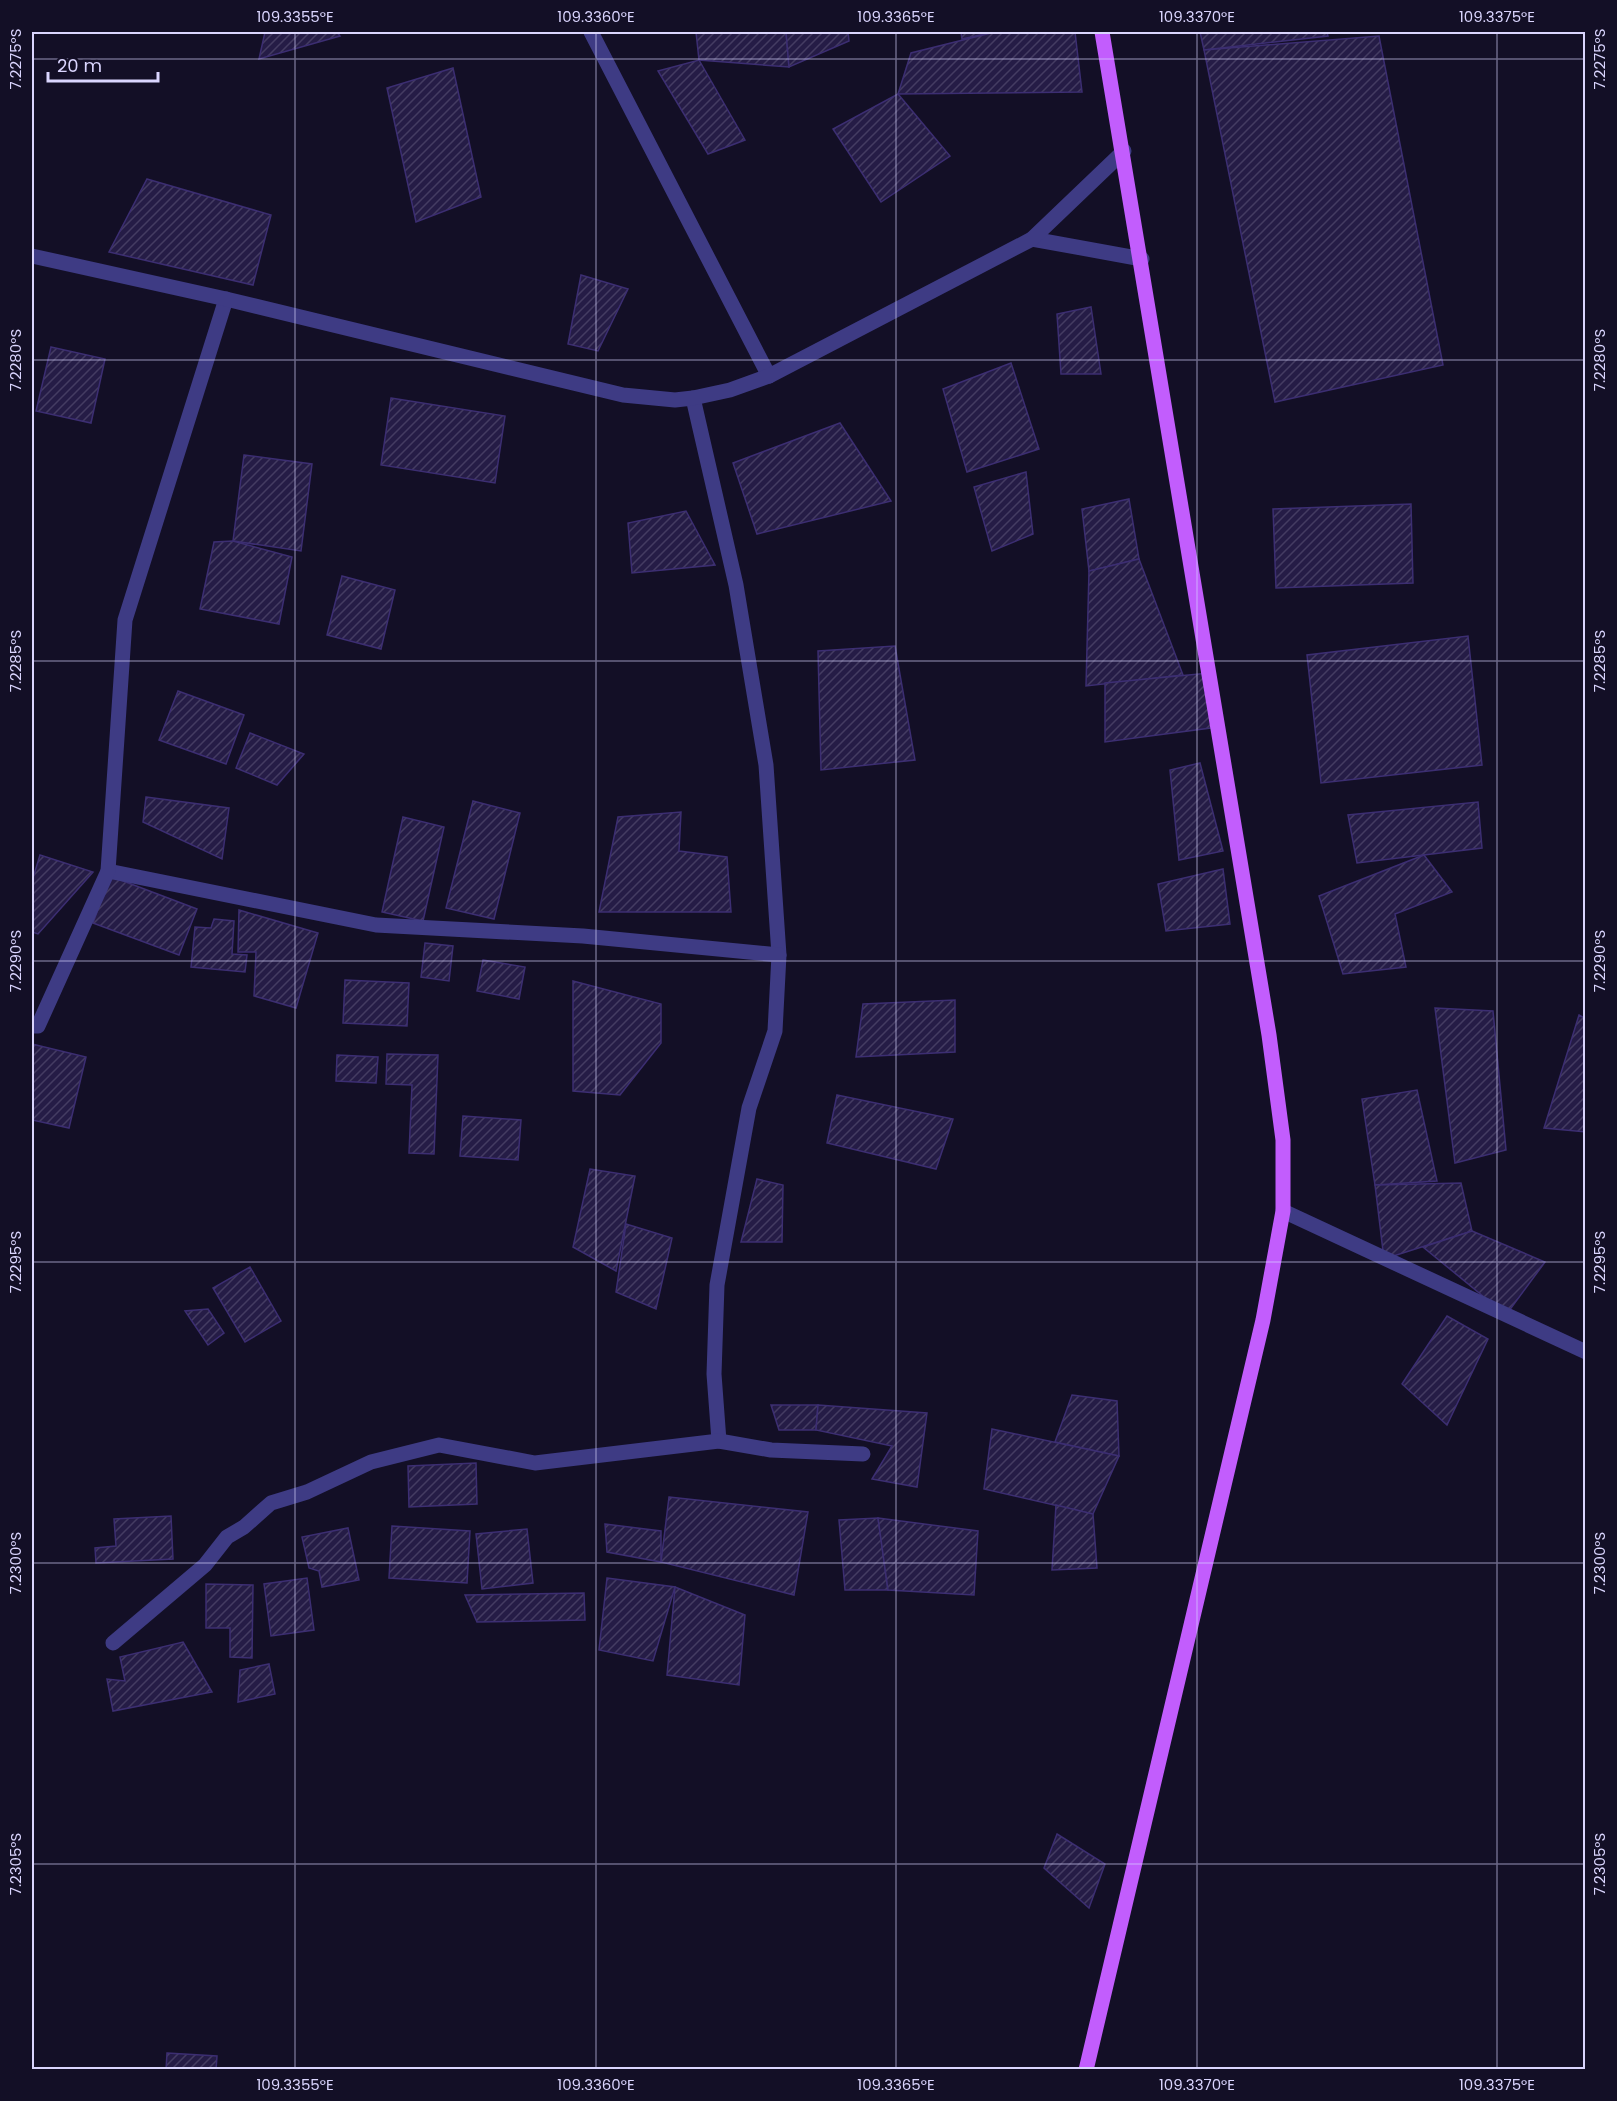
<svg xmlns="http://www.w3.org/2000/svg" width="1617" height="2101" font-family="Poppins,sans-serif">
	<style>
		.building { fill: url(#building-hatch); stroke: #3c2e72; stroke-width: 1.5 }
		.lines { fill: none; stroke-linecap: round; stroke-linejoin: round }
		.minor { stroke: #3e3b84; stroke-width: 15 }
		.tertiary { stroke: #3e3b84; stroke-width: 15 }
		.primary { stroke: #c25dfd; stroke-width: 15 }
		.ticks { fill: none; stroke: #dad5fe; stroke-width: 1.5; stroke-opacity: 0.45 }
		.neatline { fill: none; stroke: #dad5fe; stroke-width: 2 }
		.ticks-label { font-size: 15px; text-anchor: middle; fill: #dad5fe }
	</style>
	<defs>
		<pattern id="building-hatch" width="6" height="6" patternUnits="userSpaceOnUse" patternTransform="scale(1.5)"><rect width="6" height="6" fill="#251c46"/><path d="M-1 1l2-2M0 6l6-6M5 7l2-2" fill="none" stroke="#443c62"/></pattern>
	</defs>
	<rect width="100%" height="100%" fill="#130f26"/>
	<g class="building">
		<path d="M265,32H337L340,36L259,59Z"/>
		<path d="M696,32H786L789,67L699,60Z"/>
		<path d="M786,32H848L849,41L789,67Z"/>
		<path d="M961,32H994L962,39Z"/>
		<path d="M995,32H1075L1082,92L898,94L911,53Z"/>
		<path d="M1200,32H1327L1328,36L1204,50Z"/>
		<path d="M1379,36L1443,365L1275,402L1204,50Z"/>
		<path d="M699,60L745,140L708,154L658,71Z"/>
		<path d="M453,68L481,197L416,222L387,88Z"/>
		<path d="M898,94L950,156L881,202L833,129Z"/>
		<path d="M147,179L271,215L253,285L109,252Z"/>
		<path d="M581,275L628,289L598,351L568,344Z"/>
		<path d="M1091,307L1101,374H1061L1057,314Z"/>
		<path d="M51,347L105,359L91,423L36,411Z"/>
		<path d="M1011,363L1039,449L967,472L943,389Z"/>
		<path d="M391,398L505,416L495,483L381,465Z"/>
		<path d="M840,423L891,501L757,534L733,463Z"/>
		<path d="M244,455L312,464L301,551L233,541Z"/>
		<path d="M1026,472L1033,534L992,551L974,487Z"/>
		<path d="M1129,499L1139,559L1089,571L1082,509Z"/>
		<path d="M1411,504L1413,583L1276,588L1273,509Z"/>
		<path d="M686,511L715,565L632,573L628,523Z"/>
		<path d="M233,541L292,557L279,624L200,609L214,542Z"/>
		<path d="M1139,559L1183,675L1086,686L1089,571Z"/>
		<path d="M342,576L395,590L381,649L327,635Z"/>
		<path d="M1468,636L1482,765L1321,783L1307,655Z"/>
		<path d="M895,646L915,760L821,770L818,651Z"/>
		<path d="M1209,673L1218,727L1105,742V683Z"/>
		<path d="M178,691L244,715L226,764L159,740Z"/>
		<path d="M250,733L304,754L277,785L236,768Z"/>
		<path d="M1200,763L1223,851L1179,860L1170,770Z"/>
		<path d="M146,797L229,808L222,859L143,822Z"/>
		<path d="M473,801L520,813L494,919L446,908Z"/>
		<path d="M1478,802L1482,848L1357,863L1348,815Z"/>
		<path d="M681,812L679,851L727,857L731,912H599L618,817Z"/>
		<path d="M403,817L444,827L423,921L382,912Z"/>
		<path d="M40,855L93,872L38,934L32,932V881Z"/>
		<path d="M1424,855L1452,892L1395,914L1406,967L1343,974L1319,896Z"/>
		<path d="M1223,869L1230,924L1166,931L1158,884Z"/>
		<path d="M110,876L197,909L179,955L93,923Z"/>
		<path d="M239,910L318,933L296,1008L254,996L256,952H238Z"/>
		<path d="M214,919L234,921L232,954L247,955L245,972L191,967L195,927L211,928Z"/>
		<path d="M425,943L453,946L449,981L421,977Z"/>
		<path d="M483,960L525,967L519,999L477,991Z"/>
		<path d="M345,980L409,983L407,1026L343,1023Z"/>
		<path d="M573,981L661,1004V1043L620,1095L573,1091Z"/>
		<path d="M955,1000V1052L856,1057L863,1004Z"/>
		<path d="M1435,1008L1493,1011L1506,1150L1455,1163Z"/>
		<path d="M1579,1015L1586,1019V1132L1544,1128Z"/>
		<path d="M32,1044L86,1057L69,1128L32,1120Z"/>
		<path d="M387,1054L438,1055L434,1154L409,1153L412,1085L386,1084Z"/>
		<path d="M337,1055L378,1057L376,1083L336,1081Z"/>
		<path d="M1417,1090L1437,1181L1375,1185L1362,1099Z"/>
		<path d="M837,1095L953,1119L936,1169L827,1143Z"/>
		<path d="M463,1116L521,1120L518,1160L460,1156Z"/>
		<path d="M590,1169L635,1176L616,1271L573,1247Z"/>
		<path d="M757,1179L783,1185L782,1242H741Z"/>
		<path d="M1461,1183L1472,1231L1384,1259L1375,1185Z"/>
		<path d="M626,1224L672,1238L656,1309L616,1292Z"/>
		<path d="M1472,1231L1545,1262L1506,1315L1423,1247Z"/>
		<path d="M250,1267L281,1321L245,1342L213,1288Z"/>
		<path d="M208,1309L224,1333L208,1345L185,1311Z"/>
		<path d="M1447,1316L1488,1339L1447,1425L1402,1384Z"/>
		<path d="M1072,1395L1117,1401L1119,1456L1055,1442Z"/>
		<path d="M771,1405H818L816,1430H779Z"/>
		<path d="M818,1405L927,1413L917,1487L872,1479L892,1446L816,1430Z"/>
		<path d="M992,1429L1119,1456L1093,1514L984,1489Z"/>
		<path d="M476,1463L477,1504L409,1507L408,1466Z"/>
		<path d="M669,1497L808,1512L794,1595L661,1562Z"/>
		<path d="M1056,1505L1093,1514L1097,1568L1052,1570Z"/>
		<path d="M171,1516L173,1559L96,1563L95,1548L116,1546L114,1519Z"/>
		<path d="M878,1518L888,1590H845L839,1520Z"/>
		<path d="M878,1518L978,1531L974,1595L888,1590Z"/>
		<path d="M605,1524L661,1531V1562L607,1552Z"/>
		<path d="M392,1526L470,1531L467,1583L389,1578Z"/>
		<path d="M348,1528L359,1580L322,1587L319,1571L309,1568L302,1537Z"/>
		<path d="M527,1529L533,1583L482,1589L476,1534Z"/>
		<path d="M307,1578L314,1630L271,1636L264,1584Z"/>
		<path d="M607,1578L675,1587L653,1661L599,1650Z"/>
		<path d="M206,1584L253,1585L252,1658L230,1657V1628H206Z"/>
		<path d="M675,1587L745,1615L739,1685L667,1675Z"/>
		<path d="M584,1593L585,1620L477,1622L465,1595Z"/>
		<path d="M183,1642L212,1692L113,1711L107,1679L125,1681L120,1657Z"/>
		<path d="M269,1664L275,1694L238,1702L240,1670Z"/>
		<path d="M1057,1834L1105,1864L1089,1908L1044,1868Z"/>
		<path d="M167,2053L217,2056L216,2070H166Z"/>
	</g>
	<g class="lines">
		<g class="minor">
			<path d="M591,32L769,376"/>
			<path d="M693,398L736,585L766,765L779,955L775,1031L749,1108L717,1285L714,1374L719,1441"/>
			<path d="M108,871L376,925L583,936L779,955"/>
			<path d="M32,1026H38L108,871L125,620L226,299"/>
			<path d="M1283,1211L1586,1352"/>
			<path d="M113,1643L205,1565L227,1537L244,1527L271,1503L307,1492L371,1462L439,1445L535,1463L719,1441L771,1450L863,1454"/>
		</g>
		<g class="tertiary">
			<path d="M1032,239L1142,259"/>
			<path d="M32,256L226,299L623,395L675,400L693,398L730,390L769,376L1032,239L1124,151"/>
		</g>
		<path class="primary" d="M1086,2070L1263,1320L1283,1211V1140L1269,1035L1102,32"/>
	</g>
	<path class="ticks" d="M295,32V2070M596,32V2070M896,32V2070M1197,32V2070M1497,32V2070M32,59H1586M32,360H1586M32,661H1586M32,961H1586M32,1262H1586M32,1563H1586M32,1864H1586"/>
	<rect width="1617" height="2101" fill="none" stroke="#130f26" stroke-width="66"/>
	<path d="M48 72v9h110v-9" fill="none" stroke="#dad5fe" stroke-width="3"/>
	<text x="57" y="72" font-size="18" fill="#dad5fe" stroke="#130f26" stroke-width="4.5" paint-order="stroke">20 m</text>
	<rect x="33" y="33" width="1551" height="2035" class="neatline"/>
	<g class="ticks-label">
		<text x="295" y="22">109.3355°E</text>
		<text x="596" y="22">109.3360°E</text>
		<text x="896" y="22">109.3365°E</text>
		<text x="1197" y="22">109.3370°E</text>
		<text x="1497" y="22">109.3375°E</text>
		<text transform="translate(16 59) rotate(-90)" y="5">7.2275°S</text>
		<text transform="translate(1600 59) rotate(-90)" y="5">7.2275°S</text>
		<text transform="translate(16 360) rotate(-90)" y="5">7.2280°S</text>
		<text transform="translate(1600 360) rotate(-90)" y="5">7.2280°S</text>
		<text transform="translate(16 661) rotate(-90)" y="5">7.2285°S</text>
		<text transform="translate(1600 661) rotate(-90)" y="5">7.2285°S</text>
		<text transform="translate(16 961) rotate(-90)" y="5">7.2290°S</text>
		<text transform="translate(1600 961) rotate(-90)" y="5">7.2290°S</text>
		<text transform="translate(16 1262) rotate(-90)" y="5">7.2295°S</text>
		<text transform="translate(1600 1262) rotate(-90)" y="5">7.2295°S</text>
		<text transform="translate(16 1563) rotate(-90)" y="5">7.2300°S</text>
		<text transform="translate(1600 1563) rotate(-90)" y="5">7.2300°S</text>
		<text transform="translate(16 1864) rotate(-90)" y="5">7.2305°S</text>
		<text transform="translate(1600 1864) rotate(-90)" y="5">7.2305°S</text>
		<text x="295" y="2090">109.3355°E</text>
		<text x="596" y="2090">109.3360°E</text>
		<text x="896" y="2090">109.3365°E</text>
		<text x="1197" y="2090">109.3370°E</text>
		<text x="1497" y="2090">109.3375°E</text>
	</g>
</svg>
